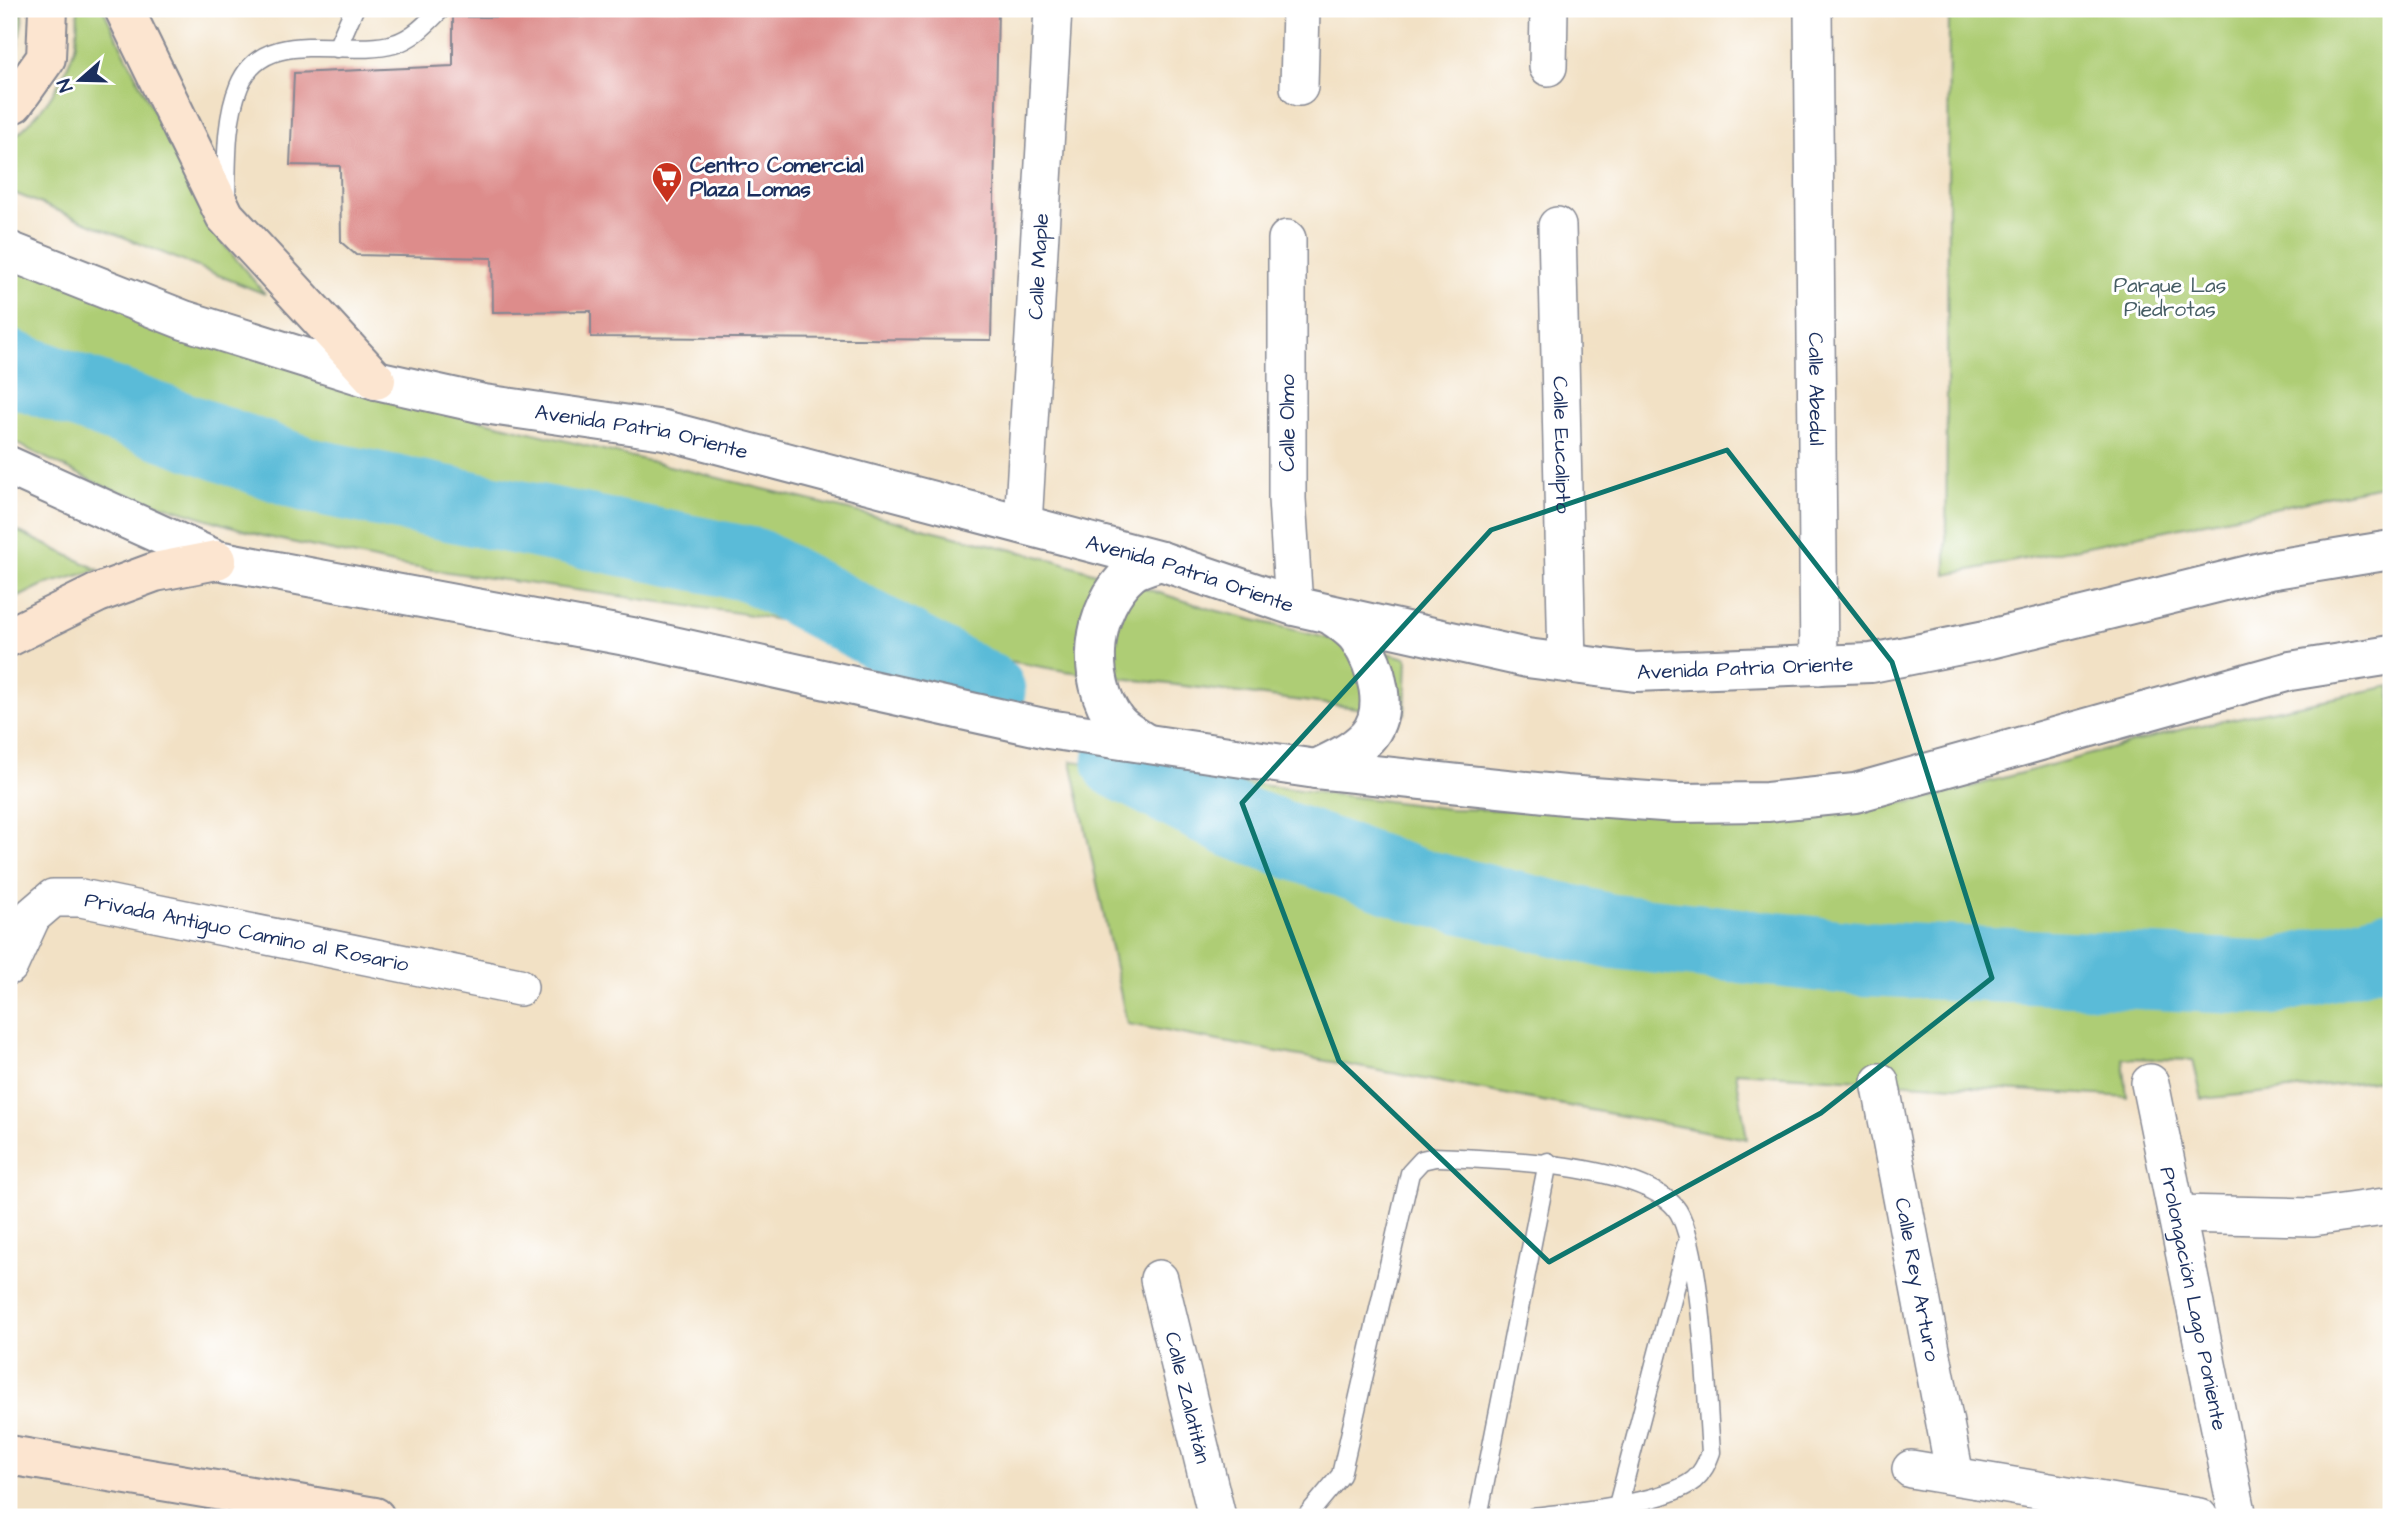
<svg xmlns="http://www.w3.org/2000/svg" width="2400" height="1526" font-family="'Architects Daughter',sans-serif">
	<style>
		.green { fill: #aecd74; stroke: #647e69; stroke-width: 2 }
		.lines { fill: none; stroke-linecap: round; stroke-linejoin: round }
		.river { stroke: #5abbd8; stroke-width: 75 }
		.building { fill: #dd8c8b }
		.service-casing { stroke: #868892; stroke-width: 21 }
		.minor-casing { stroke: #868892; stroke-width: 40 }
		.tertiary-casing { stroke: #868892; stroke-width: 42 }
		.secondary-casing { stroke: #868892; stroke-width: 42 }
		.service { stroke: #fff; stroke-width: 18 }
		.minor { stroke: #fff; stroke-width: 37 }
		.tertiary { stroke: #fff; stroke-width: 38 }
		.secondary { stroke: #fce5d0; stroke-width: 38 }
		.marked { fill: none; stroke: #0f766e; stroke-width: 5; stroke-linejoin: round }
		.labels { text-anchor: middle; stroke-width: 6; stroke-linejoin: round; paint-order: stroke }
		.poi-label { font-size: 21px; font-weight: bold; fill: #1b2f5e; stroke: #fff; text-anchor: start }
		.street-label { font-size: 21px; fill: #1b2f5e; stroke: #fff }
		.park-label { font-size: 21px; fill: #475e65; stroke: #fff }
	</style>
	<rect width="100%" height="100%" fill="#fff"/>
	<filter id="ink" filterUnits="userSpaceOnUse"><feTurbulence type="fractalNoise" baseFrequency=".0143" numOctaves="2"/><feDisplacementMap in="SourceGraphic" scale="14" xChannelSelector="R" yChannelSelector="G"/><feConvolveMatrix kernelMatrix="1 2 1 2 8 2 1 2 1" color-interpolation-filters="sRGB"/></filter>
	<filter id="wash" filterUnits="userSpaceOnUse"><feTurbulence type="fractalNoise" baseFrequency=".00686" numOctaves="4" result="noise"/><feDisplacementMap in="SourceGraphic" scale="28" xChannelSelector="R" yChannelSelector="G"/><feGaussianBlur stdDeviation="1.57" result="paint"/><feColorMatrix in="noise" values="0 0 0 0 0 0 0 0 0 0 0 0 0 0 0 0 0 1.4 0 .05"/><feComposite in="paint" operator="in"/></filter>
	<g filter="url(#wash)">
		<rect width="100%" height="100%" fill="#f2e1c5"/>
		<g class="green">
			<path d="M9,9H20L23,18L14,64L9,69Z"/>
			<path d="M78,9H103L203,211L225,246L265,294L9,191V141C39,118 63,84 75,47C78,36 77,21 78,9Z"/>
			<path d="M1949,9H2391V484L1946,575Z"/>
			<path d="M9,262L448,412L1054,560L1214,610L1407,658L1405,714L1065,671L739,613L398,565L263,536L107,488L9,440Z"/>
			<path d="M9,527L99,570L43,585L9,602Z"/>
			<path d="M2391,686V1079L2202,1099L2193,1060L2123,1058L2127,1097L1736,1072L1747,1139L1127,1024L1071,761L1450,809L1827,814L1922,800L2183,729Z"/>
		</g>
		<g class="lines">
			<g class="river">
				<path d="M9,367L308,475L753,565L988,691"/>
				<path d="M1120,762L1234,821L1415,885L1609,931L1853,958L2269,978L2391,948"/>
			</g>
		</g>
		<g id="blocks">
			<path class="building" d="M579,9H998L991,340L591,337V311L493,312L492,258L356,255L341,242L340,166L290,165L294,73L453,66V17H579Z"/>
		</g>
	</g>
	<g filter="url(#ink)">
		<use href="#blocks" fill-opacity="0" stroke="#868892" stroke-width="2"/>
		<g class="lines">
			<g class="service-casing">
				<g id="service">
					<path d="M337,48L354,9"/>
					<path d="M226,198C227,163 225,120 239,86C264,24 345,58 394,44C414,38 427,23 441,9"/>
					<path d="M1618,1505L1686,1246"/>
					<path d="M1306,1517L1341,1475L1410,1173L1422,1160L1435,1157C1493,1159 1636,1163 1675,1207C1702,1238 1707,1405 1711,1452C1707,1463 1703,1472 1694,1480C1664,1504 1573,1512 1534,1517"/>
					<path d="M1478,1517L1548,1162"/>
				</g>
			</g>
			<g class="minor-casing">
				<g id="minor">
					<path id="s1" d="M1813,9L1819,666"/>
					<path d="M1548,67L1549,9"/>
					<path d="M1299,87L1301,9"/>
					<path id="s2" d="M1557,226L1567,663"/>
					<path d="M1287,239V499L1294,606"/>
					<path id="s3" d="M1023,525L1053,9"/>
					<path id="s4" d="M9,966L32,916L53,898H81L519,987"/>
					<path id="s5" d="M1880,1082L1955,1476"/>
					<path id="s6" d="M2150,1083L2238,1517"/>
					<path d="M2177,1214L2313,1217L2391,1206"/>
					<path id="s7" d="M1159,1279L1217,1517"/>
					<path d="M1911,1469L2199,1517"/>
				</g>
			</g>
			<g class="tertiary-casing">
				<g id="tertiary">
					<path id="s8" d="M9,251L184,320L376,380L484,404L664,430L1161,561L1294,606L1527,658L1635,672L1871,663L1990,639L2269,570L2391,550"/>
					<path d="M9,466L217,560L637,638L1048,729L1316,769L1565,795L1677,803L1767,802L1855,793L2290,671L2391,655"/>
					<path d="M1145,743C1136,737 1123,730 1116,721C1084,680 1091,607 1131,573C1139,567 1152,564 1161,561"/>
					<path d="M1316,769C1333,761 1353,752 1367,737C1391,711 1376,665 1359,639C1353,630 1342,623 1334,617"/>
				</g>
			</g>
			<g class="secondary-casing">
				<g id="secondary">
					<path d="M124,9L225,216L376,380"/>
					<path d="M9,105L14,103L46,58L48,9"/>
					<path d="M9,637L98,593L155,572L217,560"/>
					<path d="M9,1455L375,1517"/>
				</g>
			</g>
			<use href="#service" class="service"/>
			<use href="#minor" class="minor"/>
			<use href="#tertiary" class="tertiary"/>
			<use href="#secondary" class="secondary"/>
		</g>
	</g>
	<path class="marked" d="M1727,450L1892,662L1992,978L1821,1113L1549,1262L1339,1061L1242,803L1491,530Z"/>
	<defs>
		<g id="supermarket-pin" transform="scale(1.575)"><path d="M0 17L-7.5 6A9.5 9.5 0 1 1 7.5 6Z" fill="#c8321e" stroke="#fff"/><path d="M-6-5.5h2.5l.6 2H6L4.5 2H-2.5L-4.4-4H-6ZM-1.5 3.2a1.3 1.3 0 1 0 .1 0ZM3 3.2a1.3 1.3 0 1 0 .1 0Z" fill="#fff"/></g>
	</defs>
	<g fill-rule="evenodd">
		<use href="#supermarket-pin" x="667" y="177"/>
	</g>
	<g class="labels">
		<g class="poi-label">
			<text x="690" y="172">Centro Comercial<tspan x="690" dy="24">Plaza Lomas</tspan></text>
		</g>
		<g class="street-label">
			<text dy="7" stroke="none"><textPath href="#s3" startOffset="259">Calle Maple</textPath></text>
			<text dy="7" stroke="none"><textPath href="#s1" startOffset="380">Calle Abedul</textPath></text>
			<text transform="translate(1287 423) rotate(-90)" y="7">Calle Olmo</text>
			<text dy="7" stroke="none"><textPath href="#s8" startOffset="660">Avenida Patria Oriente</textPath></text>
			<text dy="7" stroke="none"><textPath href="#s2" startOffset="219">Calle Eucalipto</textPath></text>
			<text dy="7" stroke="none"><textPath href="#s8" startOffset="1227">Avenida Patria Oriente</textPath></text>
			<text dy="7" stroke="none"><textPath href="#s8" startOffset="1794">Avenida Patria Oriente</textPath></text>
			<text dy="7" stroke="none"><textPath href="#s4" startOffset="280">Privada Antiguo Camino al Rosario</textPath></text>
			<text dy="7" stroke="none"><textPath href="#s5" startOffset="201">Calle Rey Arturo</textPath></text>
			<text dy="7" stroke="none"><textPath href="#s6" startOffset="220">Prolongación Lago Poniente</textPath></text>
			<text dy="7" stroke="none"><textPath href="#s7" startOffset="122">Calle Zalatitán</textPath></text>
		</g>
		<g class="park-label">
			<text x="2170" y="292">Parque Las<tspan x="2170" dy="24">Piedrotas</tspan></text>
		</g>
	</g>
	<rect width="2400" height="1526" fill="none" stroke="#fff" stroke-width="35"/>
	<g transform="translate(80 80) rotate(250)" stroke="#ffffff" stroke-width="5" paint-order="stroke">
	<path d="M0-5L12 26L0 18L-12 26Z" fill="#1b2f5e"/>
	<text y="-10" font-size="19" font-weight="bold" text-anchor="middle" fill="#1b2f5e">N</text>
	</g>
</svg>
